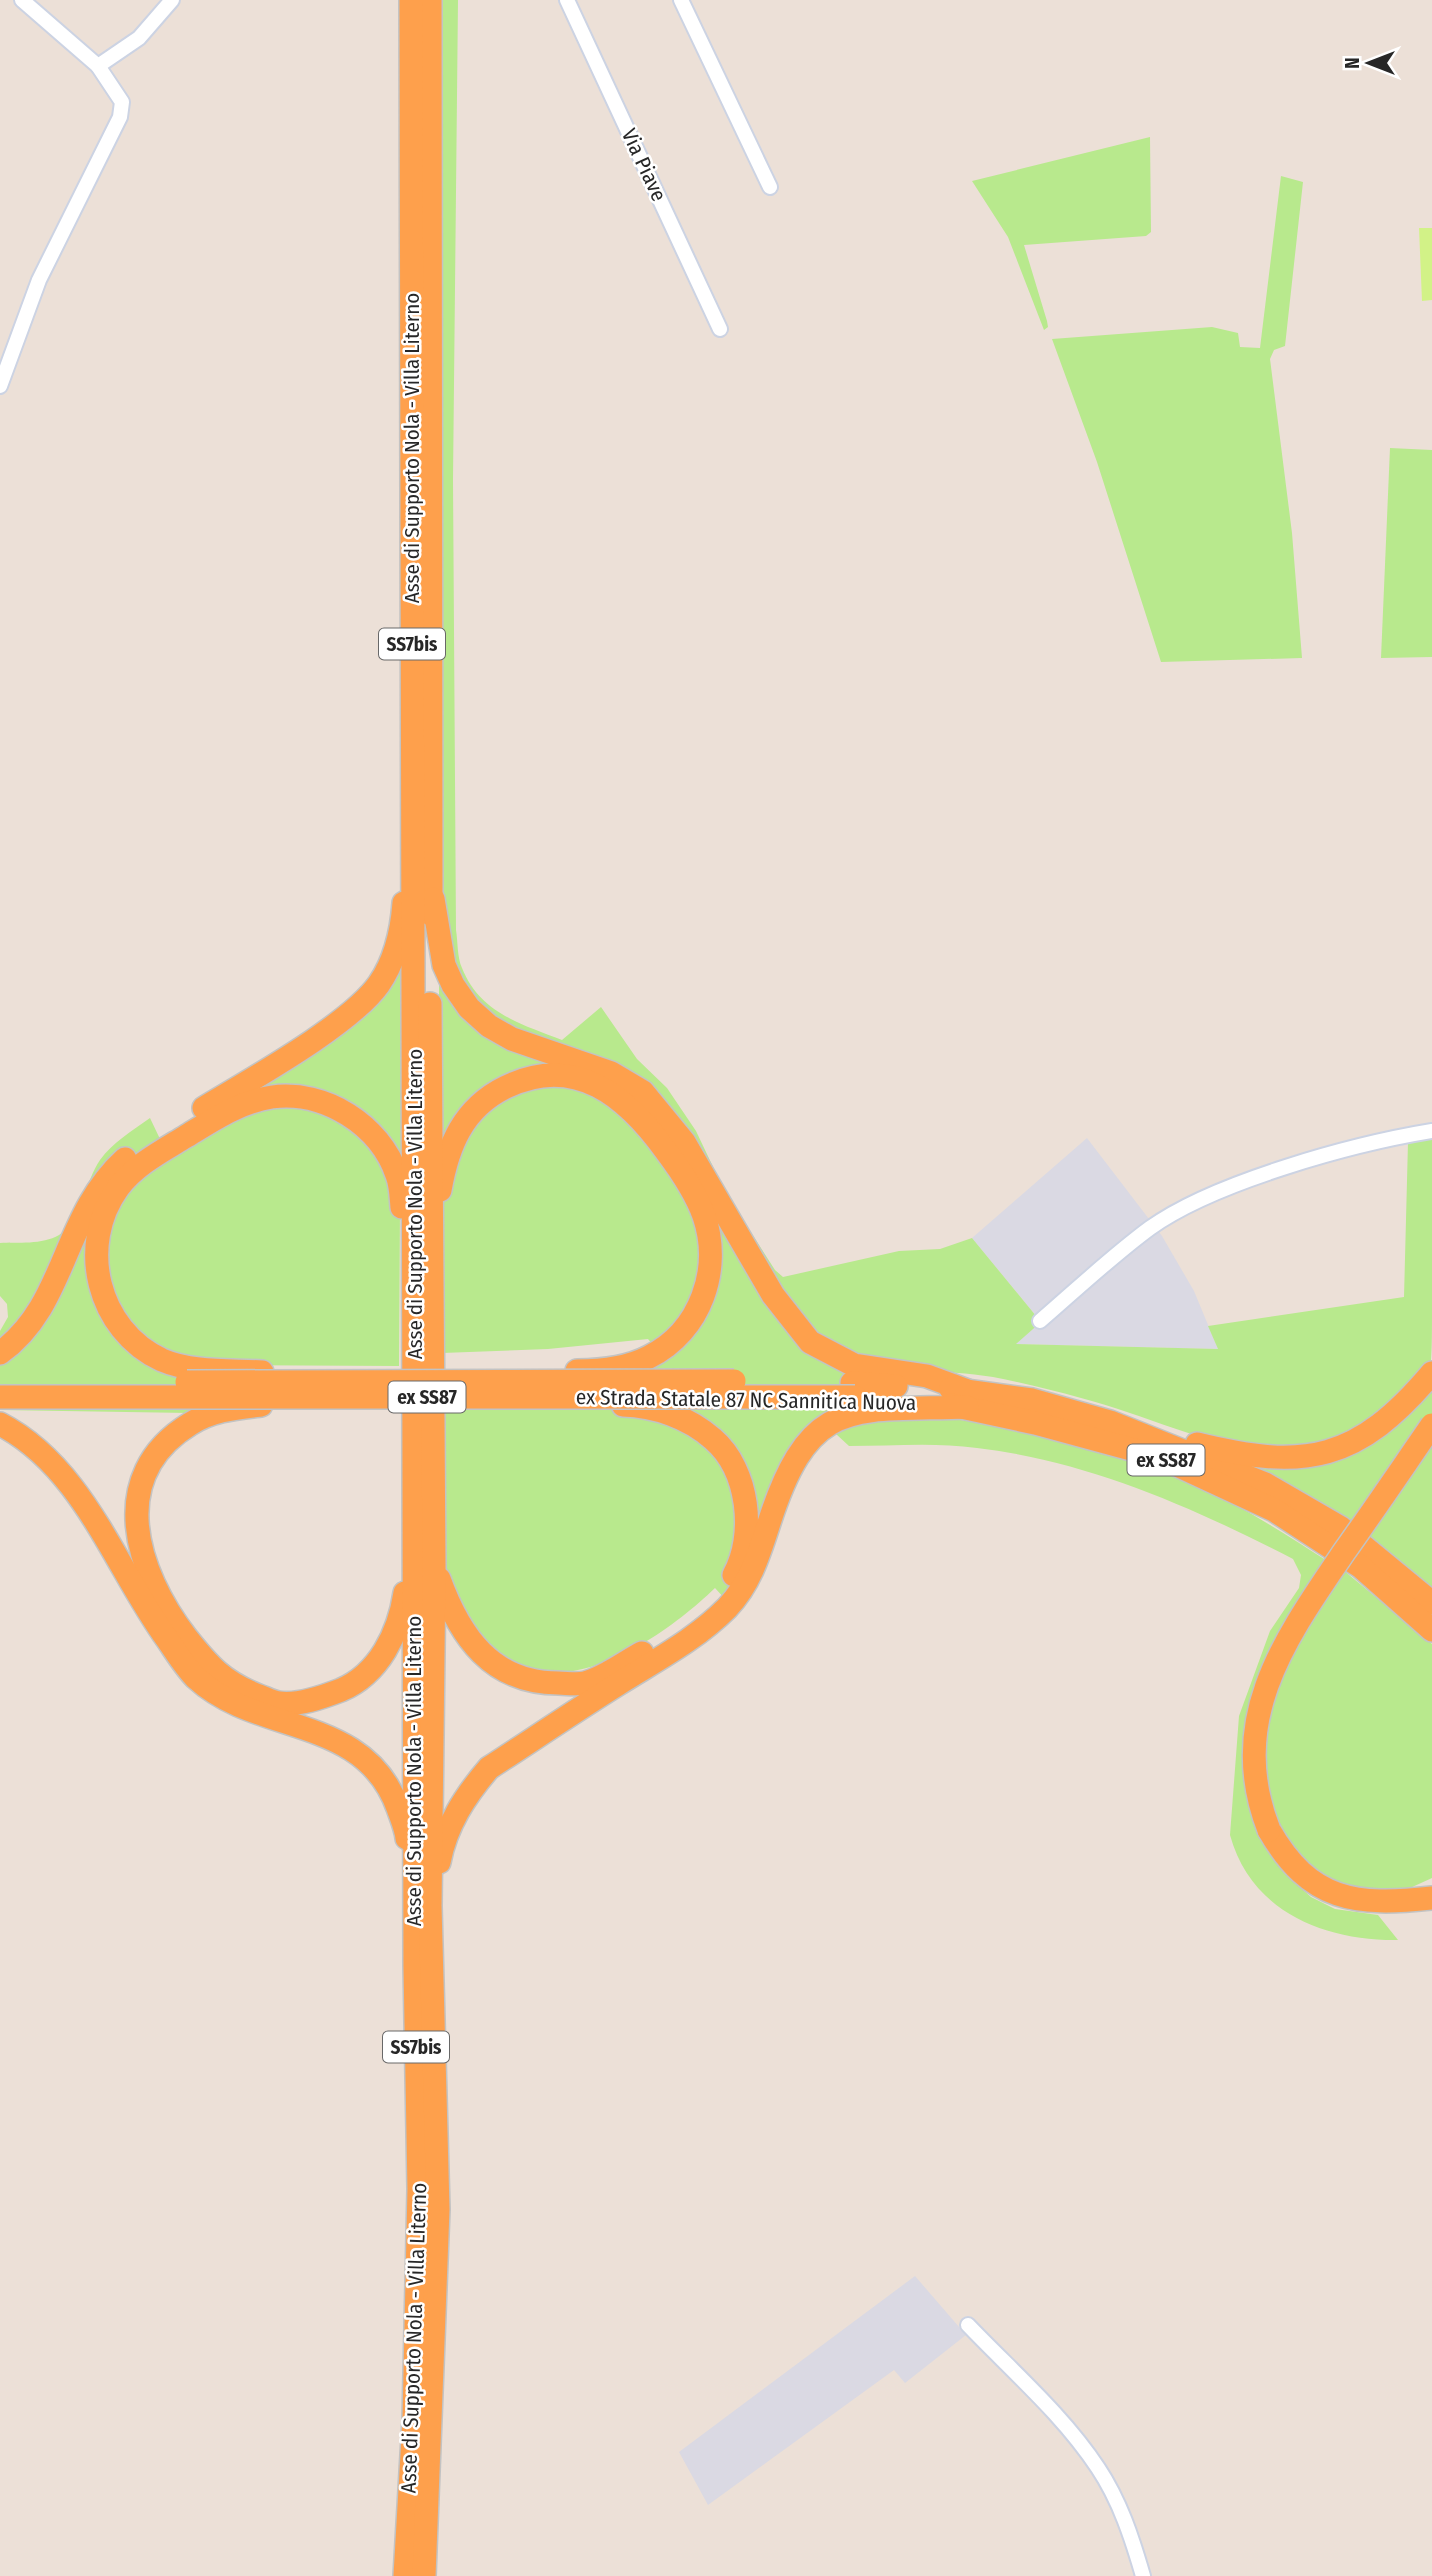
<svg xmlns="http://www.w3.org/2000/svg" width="1432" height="2576" font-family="'Fira Sans Condensed',sans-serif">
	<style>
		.industrial { fill: #dad9e3 }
		.green { fill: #b8e98d }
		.pitch { fill: #d2f287 }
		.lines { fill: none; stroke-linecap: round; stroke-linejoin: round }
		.minor-casing { stroke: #ccd3e3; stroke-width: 18 }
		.trunk-casing { stroke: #c3c3c3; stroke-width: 26 }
		.minor { stroke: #fff; stroke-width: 14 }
		.trunk { stroke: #fea04c; stroke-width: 23 }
		.trunk-bridge-casing { stroke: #c3c3c3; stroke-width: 26; stroke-linecap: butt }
		.trunk-bridge { stroke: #fea04c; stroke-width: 23 }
		.labels { text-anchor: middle; stroke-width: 5; stroke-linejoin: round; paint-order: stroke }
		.shield { fill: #fff; stroke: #686868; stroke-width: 2 }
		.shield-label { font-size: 19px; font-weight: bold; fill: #272727 }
		.street-label { font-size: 21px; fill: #272727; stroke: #fff }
	</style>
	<rect width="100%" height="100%" fill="#ece0d7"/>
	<g class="industrial">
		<path d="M1087,1138L1162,1236L1194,1291L1218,1349L1015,1344L1041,1322L972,1238Z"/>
		<path d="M915,2276L966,2335L905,2383L894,2370L708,2505L679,2452Z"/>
	</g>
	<g class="green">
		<path d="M439,0H458L453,480L456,930C458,942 457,957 462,968C480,1013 521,1024 562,1040L601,1007L637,1059L667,1088L696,1131L725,1192L775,1270L783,1277L899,1251L940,1249L972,1238L1041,1322L1016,1344L1218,1349L1208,1326L1404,1297L1408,1142L1432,1138C1432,1196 1432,1254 1432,1312C1432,1325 1432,1348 1431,1360C1424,1377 1396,1403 1382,1415C1287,1494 1181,1423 1081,1398C1052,1390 1023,1383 993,1377C945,1369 886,1374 843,1351L836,1363L845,1368V1406C832,1414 819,1421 809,1430C760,1474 768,1550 725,1599L715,1588C661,1640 557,1711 486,1649C466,1632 452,1609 447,1582C435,1531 442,1461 442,1407L626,1410V1415L666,1417L668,1369H634L662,1356L648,1339L548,1349L442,1353C442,1296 433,1222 450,1167C473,1094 548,1055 616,1102C639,1117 654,1145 669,1168L679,1159C662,1133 646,1108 620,1090C557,1047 465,1078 443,1151H439V969C481,1066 560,1043 632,1093C654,1109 669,1133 682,1156L692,1148C674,1118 651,1089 620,1072C563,1039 485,1046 455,976C441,943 442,901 439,865Z"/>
		<path d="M1150,137L1151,232L1146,236L1024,245L1047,321L1048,327L1044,330L1008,237L972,181Z"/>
		<path d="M1281,176L1303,182L1285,346L1274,350L1270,359L1292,533L1302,658L1161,662L1097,462L1052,339L1212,327L1238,333L1240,347L1260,348Z"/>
		<path d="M1390,448L1432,450V657L1381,658Z"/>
		<path d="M402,961L403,1168L330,1098L242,1111L309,1105L367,1136L400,1208L399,1366L216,1365L215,1358H181L206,1406L189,1413L0,1410V1331L8,1317L7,1304L0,1296V1243C18,1242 42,1245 59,1235C79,1223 86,1180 100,1160C113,1142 132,1131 150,1118L160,1139L238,1093Z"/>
		<path d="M1432,1378V1593L1240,1461L1306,1462Z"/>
		<path d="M920,1414C1014,1427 1108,1444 1194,1484C1242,1506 1285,1534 1329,1562L1290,1627L1249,1799L1262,1840L1284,1873L1311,1897L1335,1909L1378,1915L1398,1940C1325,1941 1251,1912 1230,1835L1239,1716L1270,1631L1299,1588L1301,1575L1293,1559C1194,1508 1089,1461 977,1448C934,1442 892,1446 849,1446L836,1434L857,1419Z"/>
		<path d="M1342,1569L1432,1644V1878L1410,1888L1381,1892L1334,1882L1297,1857L1271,1813L1260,1753L1281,1671Z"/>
	</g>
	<path class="pitch" d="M1419,228H1432V300L1422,301Z"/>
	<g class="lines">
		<g class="minor-casing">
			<g id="minor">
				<path d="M22,0L98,66L139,38L172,0"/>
				<path d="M567,0L720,329"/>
				<path d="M681,0L770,187"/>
				<path d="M0,386L39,280L120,117L122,102L98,66"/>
				<path d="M1040,1321C1076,1290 1112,1256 1150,1228C1214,1182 1353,1144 1432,1131"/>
				<path d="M968,2325C1012,2371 1063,2415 1098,2468C1120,2501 1132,2538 1143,2576"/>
			</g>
		</g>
		<g class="trunk-casing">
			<g id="trunk">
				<path d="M430,0L431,914"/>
				<path d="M433,899L444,965L453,985L469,1008L489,1026L512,1039L611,1073L643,1092L684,1142L773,1295L810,1342L854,1365L927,1376L965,1390"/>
				<path d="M204,1108C250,1080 350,1025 379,984C395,961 402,930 404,903"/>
				<path d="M440,1190C448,1145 463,1108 506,1087C576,1053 627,1097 666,1151C681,1171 696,1193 704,1216C722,1269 701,1331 649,1357C628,1368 601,1371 577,1371"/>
				<path d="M0,1353C67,1305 62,1216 125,1159"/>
				<path d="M262,1372C230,1370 192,1373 162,1360C97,1330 77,1245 118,1188C135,1165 162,1151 185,1137C213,1120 239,1102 272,1097C325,1090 380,1125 397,1175C401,1185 401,1197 402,1207"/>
				<path d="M852,1383L896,1386"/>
				<path d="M951,1389L1032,1400L1110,1422L1265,1484L1341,1528L1432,1603"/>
				<path d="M261,1405C236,1408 212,1410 190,1424C105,1476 136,1572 186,1637C209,1666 223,1682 259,1696C265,1698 272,1702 279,1703C298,1706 323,1697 341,1690C379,1674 399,1633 405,1593"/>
				<path d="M623,1405C655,1406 688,1417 713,1439C749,1470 756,1535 734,1575"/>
				<path d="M952,1405L1035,1423L1160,1457L1274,1510L1361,1567L1432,1630"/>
				<path d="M0,1424C83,1467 115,1567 167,1639C176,1652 185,1667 196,1678C259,1736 364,1714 398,1808C401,1817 406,1828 407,1838"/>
				<path d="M1197,1444C1306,1471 1358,1461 1432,1373"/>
				<path d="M439,1579C460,1637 492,1683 558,1683C566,1683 577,1685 585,1683C604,1678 625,1662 642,1653"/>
				<path d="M1269,1830C1310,1902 1356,1906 1432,1898"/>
				<path d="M439,1862C446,1825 465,1796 489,1768C532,1740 575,1711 618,1684C656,1660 695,1640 727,1608C750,1584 759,1554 769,1523C810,1395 851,1411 967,1407"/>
				<path d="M405,2576L414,2420L419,2189L415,1966L411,0"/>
				<path d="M424,2576L438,2209L430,1906L434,1567L430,1004"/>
			</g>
		</g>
		<use href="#minor" class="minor"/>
		<use href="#trunk" class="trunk"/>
		<g class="trunk-bridge-casing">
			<g id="trunk-bridge">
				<path d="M187,1382L734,1381"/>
				<path d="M0,1397H855"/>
				<path d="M1269,1830C1226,1721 1284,1640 1344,1552C1374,1510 1403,1467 1432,1425"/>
			</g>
		</g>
		<use href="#trunk-bridge" class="trunk-bridge"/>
	</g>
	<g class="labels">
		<g class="shield">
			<rect x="379" y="628.5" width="66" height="31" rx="5"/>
			<rect x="388.5" y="1381.5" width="77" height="31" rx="5"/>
			<rect x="1127.5" y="1444.5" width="77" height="31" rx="5"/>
			<rect x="383" y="2031.5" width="66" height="31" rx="5"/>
		</g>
		<g class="shield-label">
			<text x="412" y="651">SS7bis</text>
			<text x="427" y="1404">ex SS87</text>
			<text x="1166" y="1467">ex SS87</text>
			<text x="416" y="2054">SS7bis</text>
		</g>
		<g class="street-label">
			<text transform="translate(644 165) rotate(65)" y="7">Via Piave</text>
			<text transform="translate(412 448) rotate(-90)" y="7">Asse di Supporto Nola - Villa Literno</text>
			<text transform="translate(415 1204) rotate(-90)" y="7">Asse di Supporto Nola - Villa Literno</text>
			<text transform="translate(746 1400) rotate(1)" y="7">ex Strada Statale 87 NC Sannitica Nuova</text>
			<text transform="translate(414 1771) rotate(-90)" y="7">Asse di Supporto Nola - Villa Literno</text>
			<text transform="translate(414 2338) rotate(-88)" y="7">Asse di Supporto Nola - Villa Literno</text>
		</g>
	</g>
	<g transform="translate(1369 63) rotate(270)" stroke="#ffffff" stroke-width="5" paint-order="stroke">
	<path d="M0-5L12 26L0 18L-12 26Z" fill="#272727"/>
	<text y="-10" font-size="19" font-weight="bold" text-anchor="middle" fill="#272727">N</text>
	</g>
</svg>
